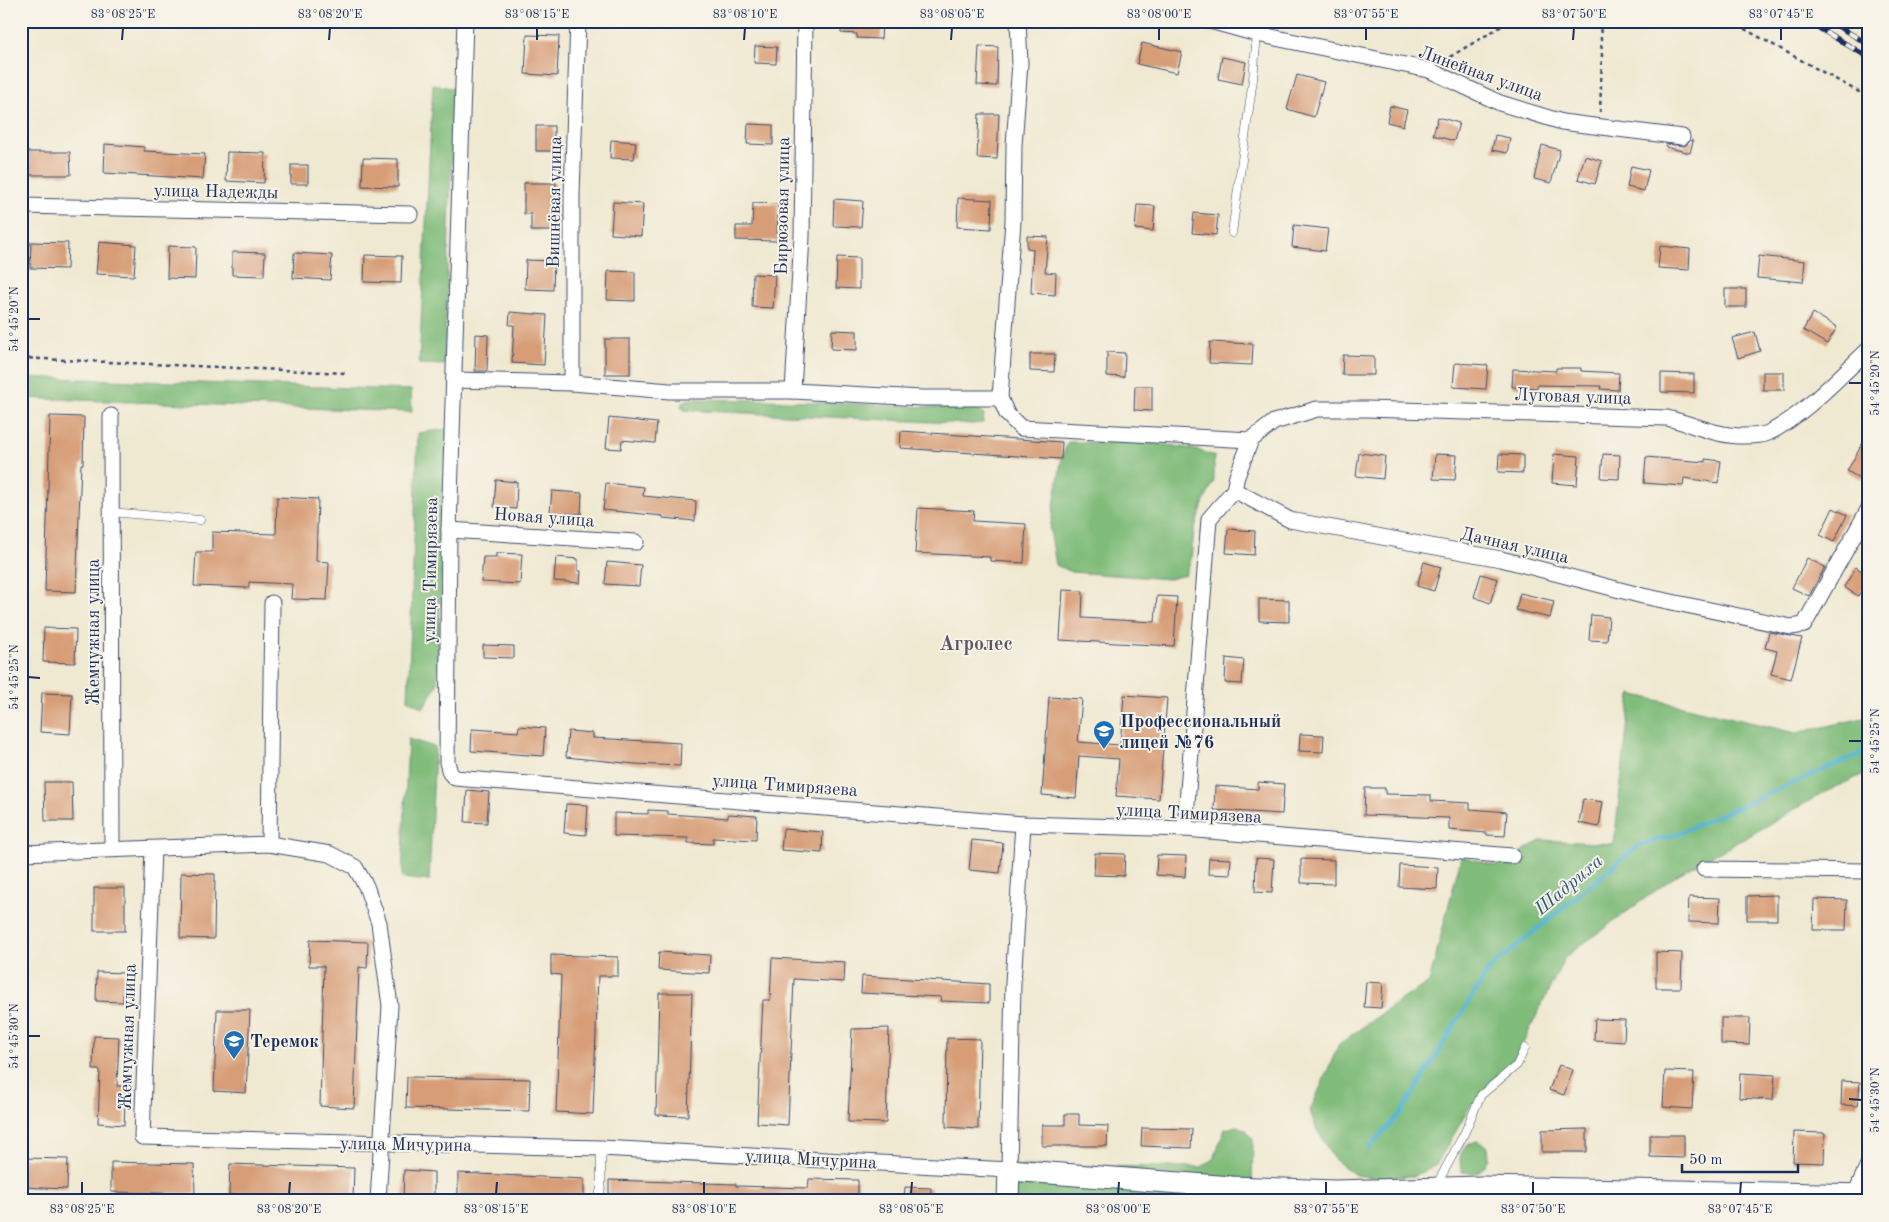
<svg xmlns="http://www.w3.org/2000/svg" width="1889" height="1222" font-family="'Old Standard TT',serif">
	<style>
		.forest { fill: #80bc7a; stroke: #4e766c }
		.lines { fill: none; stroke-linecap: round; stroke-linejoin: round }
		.stream { stroke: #54b6d2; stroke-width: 4.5 }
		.building { fill: #d79d77 }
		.lane-casing { stroke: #3b4b6f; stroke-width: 9 }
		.street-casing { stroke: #3b4b6f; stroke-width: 17 }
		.secondary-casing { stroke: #3b4b6f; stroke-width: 23 }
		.path { stroke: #3b4b6f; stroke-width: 2.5; stroke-dasharray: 4 4; stroke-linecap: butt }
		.lane { stroke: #fff; stroke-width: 8 }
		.street { stroke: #fff; stroke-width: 15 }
		.secondary { stroke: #fff; stroke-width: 21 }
		.rail-casing { stroke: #1b2f5e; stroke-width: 5.5 }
		.rail { stroke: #f7f3e8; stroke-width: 4; stroke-dasharray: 11; stroke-linecap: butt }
		.ticks { fill: none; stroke: #1b2f5e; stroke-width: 2 }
		.labels { text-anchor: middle; stroke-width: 4; stroke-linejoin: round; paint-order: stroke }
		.street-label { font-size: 18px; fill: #1b2f5e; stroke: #f7f3e8 }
		.poi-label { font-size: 18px; font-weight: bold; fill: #1b2f5e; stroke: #f7f3e8; text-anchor: start }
		.water-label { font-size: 19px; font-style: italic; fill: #2c5881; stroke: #f7f3e8 }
		.quarter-label { font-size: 20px; font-weight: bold; fill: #5d5667; stroke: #f7f3e8 }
		.neatline { fill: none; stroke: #1b2f5e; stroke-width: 2 }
		.ticks-label { font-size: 12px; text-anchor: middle; fill: #1b2f5e }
	</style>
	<rect width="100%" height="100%" fill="#f7f3e8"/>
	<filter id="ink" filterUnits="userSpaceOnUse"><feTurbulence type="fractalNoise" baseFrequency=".02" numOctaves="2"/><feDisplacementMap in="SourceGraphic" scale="10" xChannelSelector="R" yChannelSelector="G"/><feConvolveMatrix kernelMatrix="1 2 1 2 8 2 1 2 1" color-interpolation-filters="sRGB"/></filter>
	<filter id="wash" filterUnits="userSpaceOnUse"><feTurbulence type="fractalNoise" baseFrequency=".0096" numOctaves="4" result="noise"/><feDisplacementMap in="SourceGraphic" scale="20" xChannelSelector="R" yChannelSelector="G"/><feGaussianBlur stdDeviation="1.12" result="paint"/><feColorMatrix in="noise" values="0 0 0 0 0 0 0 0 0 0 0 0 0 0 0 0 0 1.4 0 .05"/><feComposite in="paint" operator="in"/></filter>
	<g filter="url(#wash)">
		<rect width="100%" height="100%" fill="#f0e9d2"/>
		<g class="forest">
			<path d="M433,84L454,89L444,365L419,364Z"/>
			<path d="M21,377L411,390L412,412L21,398Z"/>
			<path d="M689,399L764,400L975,409L984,414L983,423L972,424L684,410L681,406L683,402Z"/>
			<path d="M447,429L437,685L423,708L408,700L418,433Z"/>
			<path d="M1068,442C1112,443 1173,439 1214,456V481L1203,504L1194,530L1191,560L1185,575L1169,579L1071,572L1056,565L1050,529L1062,457Z"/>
			<path d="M1631,694L1796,733L1868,717V772L1819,795L1751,835L1677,875L1565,957L1514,1062L1471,1105L1436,1165L1414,1176L1375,1178L1355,1175L1333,1158L1316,1128L1310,1111L1339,1044L1405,997L1429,983L1461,856L1496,866L1542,840L1614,844Z"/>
			<path d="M408,739L435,747L429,881L402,878Z"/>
			<path d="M1237,1126L1245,1129L1253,1139L1252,1187L1284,1201H1015V1166L1202,1167L1214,1158L1225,1129Z"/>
			<path d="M1477,1141L1488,1147L1489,1158L1484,1167L1476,1173L1462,1172C1457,1156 1461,1146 1477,1141Z"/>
		</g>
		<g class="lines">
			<path class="stream" d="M1368,1149L1401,1113L1489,969L1639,845L1674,835L1860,754L1868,742"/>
		</g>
		<g id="blocks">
			<g class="building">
				<path d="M841,21H882L881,39L857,38V34L841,33Z"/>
				<path d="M527,35L559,36L557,76L525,74Z"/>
				<path d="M1142,43L1182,52L1177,73L1137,64Z"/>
				<path d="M755,46L777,47L776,64L754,63Z"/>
				<path d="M979,46L998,47L997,86L977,85Z"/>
				<path d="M1222,57L1246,62L1242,84L1218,79Z"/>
				<path d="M1297,75L1324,82L1314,117L1287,109Z"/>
				<path d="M1390,106L1407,110L1403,126L1387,122Z"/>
				<path d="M979,114H999L997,159L977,158Z"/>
				<path d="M1438,117L1459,123L1454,141L1433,135Z"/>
				<path d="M748,124L773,125V145L747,144Z"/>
				<rect x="536" y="126" width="18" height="25"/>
				<path d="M1495,135L1510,138L1507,153L1492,150Z"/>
				<path d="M611,140L636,142L634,159L610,158Z"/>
				<path d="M1691,140L1693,141L1690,153L1666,147V144L1685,146Z"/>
				<path d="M105,144L144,147V151L205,154L203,179L104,173Z"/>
				<path d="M1542,145L1560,150L1551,183L1534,179Z"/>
				<path d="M25,152H70L71,175H25Z"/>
				<path d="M227,152L265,153L264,183L226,181Z"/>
				<path d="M1585,156L1602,161L1595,184L1578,179Z"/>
				<path d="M363,158L398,159V187L362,186Z"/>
				<rect x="291" y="165" width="17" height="19"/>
				<path d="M1631,166L1649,170L1644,191L1627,187Z"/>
				<path d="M524,183H556V231H531V214H524Z"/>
				<path d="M958,198L992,200L991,229L957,227Z"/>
				<path d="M834,199L863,201L861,227L833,226Z"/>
				<path d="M613,202L643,204L641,236L611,234Z"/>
				<path d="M753,203L778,204L777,241L736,240V226H752Z"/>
				<path d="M1137,205L1155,206L1153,231L1135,229Z"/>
				<path d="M1194,213L1218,215L1216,235L1192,233Z"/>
				<path d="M1294,225L1328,229L1325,251L1292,247Z"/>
				<path d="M1027,236L1048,237L1045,272L1056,273L1055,295L1031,293L1033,249L1027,248Z"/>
				<path d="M31,242L68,243L67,269L30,268Z"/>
				<path d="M99,242L136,245L134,276L96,274Z"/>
				<path d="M168,246L196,247L195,279L167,278Z"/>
				<path d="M1660,246L1690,249L1689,270L1658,268Z"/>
				<path d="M232,252L265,253L264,276L232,275Z"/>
				<path d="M294,253L332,255L330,280L293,278Z"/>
				<path d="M365,255L402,256L401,283L364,282Z"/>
				<path d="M1759,256L1805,261L1803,282L1757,278Z"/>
				<path d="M837,257L859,258V289L836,288Z"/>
				<path d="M526,260L554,261L553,290L525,289Z"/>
				<path d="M608,271L635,272V301L607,300Z"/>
				<path d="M753,274L775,275L773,308L752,307Z"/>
				<rect x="1725" y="289" width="21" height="18"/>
				<path d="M510,312L547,315L544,365L512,363L514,325H509Z"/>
				<path d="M1813,313L1837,327L1827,344L1803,330Z"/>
				<path d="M832,330L857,331V350L831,349Z"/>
				<path d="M1755,332L1760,351L1738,358L1732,338Z"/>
				<path d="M476,334L488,335L487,371H475Z"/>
				<rect x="605" y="339" width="25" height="35"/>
				<path d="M1210,342L1253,344L1252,365L1209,363Z"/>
				<path d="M1107,352L1125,353L1124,377L1107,376Z"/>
				<path d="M1030,354H1055L1054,372L1030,371Z"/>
				<path d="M1343,355L1374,356V375H1342Z"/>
				<path d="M1455,363L1488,365L1486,389L1453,387Z"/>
				<path d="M1556,368H1581V371L1619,373L1618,390L1600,389L1601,386L1537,385V388L1512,387L1513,369L1556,371Z"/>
				<rect x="1763" y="372" width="21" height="18"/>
				<path d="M1661,373L1694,374V393L1661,392Z"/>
				<path d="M1135,386H1152V411L1134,410Z"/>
				<path d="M50,416L84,417L83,464H81L76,592L45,591Z"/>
				<path d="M609,418L657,423L655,443L622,440L621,449L606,448Z"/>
				<path d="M901,431L1062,442L1061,459L900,448Z"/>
				<path d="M1868,434V483L1847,471Z"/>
				<path d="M1359,453L1385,456L1383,479L1356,476Z"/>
				<path d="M1435,454L1457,455L1455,480L1433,479Z"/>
				<path d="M1499,454L1523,455V473L1498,472Z"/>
				<path d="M1554,454L1579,456L1577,485L1552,483Z"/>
				<path d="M1603,454L1620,455L1619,479L1601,478Z"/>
				<path d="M1646,457L1705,462V459L1721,461L1718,483L1684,478L1683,486L1644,483Z"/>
				<path d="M496,480L517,482L516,509L494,507Z"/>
				<path d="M606,483L644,487L643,496L696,501L695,521L663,518V516L603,510Z"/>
				<path d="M552,491L582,493L581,514L550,512Z"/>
				<path d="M277,497L318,499L316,561L329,562L327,600L291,599L292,584L249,582V588L194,586L196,552H212V532L276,534Z"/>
				<path d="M918,508L974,511L973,521L1026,524L1024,563L990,561V557L915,553Z"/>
				<path d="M1833,508L1847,515L1834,542L1820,535Z"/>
				<path d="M1228,529L1255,531L1254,555L1226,553Z"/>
				<path d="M496,553L522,554L520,584L481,582L483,557H496Z"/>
				<path d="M556,557L578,559V571H581L580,583L554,581Z"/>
				<path d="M1807,558L1825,567L1809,596L1792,588Z"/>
				<path d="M607,562L641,565L639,586L605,584Z"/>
				<path d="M1424,562L1441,567L1434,591L1417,586Z"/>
				<path d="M1856,567L1868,575V580L1858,596L1844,587Z"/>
				<path d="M1481,574L1498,579L1490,603L1474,597Z"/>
				<path d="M1063,590L1083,591L1082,618L1155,622L1157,596L1177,597L1174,646L1060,640Z"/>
				<path d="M1520,593L1554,601L1550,618L1516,610Z"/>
				<path d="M1259,599L1289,600V622L1259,621Z"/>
				<path d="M1591,615L1609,617L1607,641L1589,640Z"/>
				<path d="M44,628L76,629L75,663L43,662Z"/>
				<path d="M1769,632L1802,638L1791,679L1771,674L1777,651L1765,648Z"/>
				<path d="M483,645L514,646V658L483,657Z"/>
				<path d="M1226,658L1244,660L1242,684L1225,683Z"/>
				<path d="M42,693L72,694L70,734L40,732Z"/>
				<path d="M1124,695L1167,698L1159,799L1116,796L1119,759L1079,756L1076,798L1042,795L1049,697L1082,699L1078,742L1120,745Z"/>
				<path d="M519,726L545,728L543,756L471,751L472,729L518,732Z"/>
				<path d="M568,731L593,733V738L681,743L680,766L635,764L566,757Z"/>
				<path d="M1300,734L1324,735L1323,752L1299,751Z"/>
				<path d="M44,782H72L73,821H45Z"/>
				<path d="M1258,782L1284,784L1282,814L1214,810L1215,786L1258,789Z"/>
				<path d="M1365,788H1385V794L1431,795V801L1470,803V809L1507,812L1505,836L1487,835V833L1449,830V818L1364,815Z"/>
				<path d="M467,790L489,792L487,823L465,822Z"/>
				<path d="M1583,799L1603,802L1599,827L1579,823Z"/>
				<path d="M566,804L588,805L586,835L564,833Z"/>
				<path d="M648,810L668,811V814L728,818V814L757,816L756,840L713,838V844L688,843V838L614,836V813L648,814Z"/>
				<path d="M783,829L823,832L822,853L781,850Z"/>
				<path d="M972,840L1003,843L1000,873L969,870Z"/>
				<path d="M1095,853L1125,854L1124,876L1094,875Z"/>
				<path d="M1157,855L1186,856L1185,877L1156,875Z"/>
				<path d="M1209,858L1231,859L1230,875L1208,874Z"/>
				<path d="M1256,858L1274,859L1272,893L1255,892Z"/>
				<path d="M1301,859L1334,860V884L1301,883Z"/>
				<path d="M1400,865L1438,867L1437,889L1399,887Z"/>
				<path d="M181,873L215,874L214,939L180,938Z"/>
				<rect x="94" y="888" width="31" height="43"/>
				<path d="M1777,895V920H1747V896Z"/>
				<path d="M1689,897L1720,898L1719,923L1688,922Z"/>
				<path d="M1814,899L1847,900L1846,930H1813Z"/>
				<path d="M310,940L368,942L367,968L359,967L354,1108L320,1106L324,966H309Z"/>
				<path d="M659,952L710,955L709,973L658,970Z"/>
				<path d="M1656,952L1682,953L1681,988H1656Z"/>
				<path d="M551,955L618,957V976H598L593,1114L556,1112L561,975L551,974Z"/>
				<path d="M772,958L845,962L844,982L794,979L788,1125L757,1123L763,1000H770Z"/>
				<path d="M97,972L124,973L123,1002L96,1001Z"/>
				<path d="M862,976L989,984V1003L940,1001L941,997L861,993Z"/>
				<path d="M1366,982L1383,983L1381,1008L1364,1007Z"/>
				<path d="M659,993H692L688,1116L656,1115Z"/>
				<path d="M217,1010H250L246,1093L214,1091Z"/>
				<path d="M1721,1018H1750L1749,1045L1721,1044Z"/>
				<path d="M1595,1019L1625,1020L1624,1042L1594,1040Z"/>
				<path d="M889,1028L886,1123L848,1122L852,1029Z"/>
				<path d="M94,1036L119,1037L117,1086H126L124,1125L98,1123L100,1070H93Z"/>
				<path d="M947,1038L980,1039L978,1129L946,1127Z"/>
				<path d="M1559,1065L1573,1070L1564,1095L1549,1090Z"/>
				<path d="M1665,1071L1694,1072L1692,1109L1663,1107Z"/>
				<path d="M1740,1073L1775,1075L1773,1100L1739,1098Z"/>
				<path d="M407,1077L530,1079L529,1111L406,1108Z"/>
				<path d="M1842,1081L1860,1082L1858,1106L1841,1105Z"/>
				<path d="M1065,1114H1079V1125L1108,1126L1107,1146H1042V1125H1065Z"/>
				<path d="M1142,1128L1192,1129L1191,1148L1141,1146Z"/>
				<path d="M1587,1129V1152H1542V1130Z"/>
				<path d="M1794,1132L1825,1133L1824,1163L1793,1162Z"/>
				<path d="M1650,1135H1684V1158L1650,1157Z"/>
				<path d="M22,1158L68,1159L67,1189L21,1187Z"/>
				<path d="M111,1162L194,1164L195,1194L111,1192Z"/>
				<path d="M230,1164L354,1168L353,1199L229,1195Z"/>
				<path d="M404,1170L434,1172V1201H403Z"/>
				<path d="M458,1173L584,1179V1201H458Z"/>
				<path d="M809,1179L858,1180V1201H609V1180L736,1184V1186L808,1188Z"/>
				<path d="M905,1187L931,1188L930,1201H904Z"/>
			</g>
		</g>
	</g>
	<g filter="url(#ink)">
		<use href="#blocks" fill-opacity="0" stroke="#3b4b6f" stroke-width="1"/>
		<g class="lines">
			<g class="lane-casing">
				<g id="lane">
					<path d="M1232,233L1253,79L1257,34"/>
					<path d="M111,512L200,520"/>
					<path d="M1436,1186L1464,1134L1481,1095L1517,1065L1525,1048"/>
					<path d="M598,1201L601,1188V1148"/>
				</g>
			</g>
			<g class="street-casing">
				<g id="street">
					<path d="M465,21L449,530L447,762L450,773L455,778L1023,824L1185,829L1512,856"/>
					<path d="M1210,21L1257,34L1429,70L1500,103L1562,122L1682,137"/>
					<path d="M21,206L410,214"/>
					<path d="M454,380L572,383L670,391H793L922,398H1000L1007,414L1021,428L1251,440"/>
					<path d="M572,383V194L578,21"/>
					<path d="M793,391L802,236L805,21"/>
					<path d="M1000,398L1013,221L1014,145L1020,63L1018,21"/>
					<path d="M111,416L112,849"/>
					<path d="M1234,490L1290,520L1501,559L1643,596L1791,627L1804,625L1868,510"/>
					<path d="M449,530L636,542"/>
					<path d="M1185,829L1209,519L1234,490L1237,476L1251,440L1274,422L1317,409H1366L1667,418C1693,424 1719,437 1745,436C1752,436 1762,436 1768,433C1803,416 1839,377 1868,350"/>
					<path d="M269,844L272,603"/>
					<path d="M153,849L142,1137L601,1148L1009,1170L1013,983L1023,824"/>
					<path d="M21,853L269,844L330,854L355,867L366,886L379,923L390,1006L378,1201"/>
					<path d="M1704,869L1868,871"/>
					<path d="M1852,1201L1868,1165"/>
				</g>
			</g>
			<g class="secondary-casing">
				<path id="secondary" d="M1008,1201L1009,1170L1232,1187L1335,1191L1480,1187L1868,1195"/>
			</g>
			<g class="path">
				<path d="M1600,21L1602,56L1600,112"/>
				<path d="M1730,21L1868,97"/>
				<path d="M1443,61L1510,21"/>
				<path d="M21,358L346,373"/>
			</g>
			<use href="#lane" class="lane"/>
			<use href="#street" class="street"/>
			<use href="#secondary" class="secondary"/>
			<g class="rail-casing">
				<g id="rail">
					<path d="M1807,21L1868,57"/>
					<path d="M1829,21L1868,44"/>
				</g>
			</g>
			<use href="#rail" class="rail"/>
		</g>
	</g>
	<path class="ticks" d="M122,40L123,28M329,40L330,28M537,40V28M744,40L745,28M951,40L952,28M1159,40V28M1366,40V28M1573,40L1574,28M1781,40V28M28,319H40M1849,383H1862M28,677L40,678M1849,741H1862M28,1036H40M1849,1099L1862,1100M82,1194V1182M289,1194L290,1182M496,1194L497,1182M704,1194V1182M911,1194L912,1182M1118,1194L1119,1182M1326,1194V1182M1533,1194V1182M1740,1194L1741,1182"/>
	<defs>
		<g id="university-pin" transform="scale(1.125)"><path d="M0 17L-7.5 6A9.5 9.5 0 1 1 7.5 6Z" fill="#1f6fb2" stroke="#f7f3e8"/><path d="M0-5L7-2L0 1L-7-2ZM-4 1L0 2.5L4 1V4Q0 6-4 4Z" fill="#fff"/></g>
		<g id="school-pin" transform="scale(1.125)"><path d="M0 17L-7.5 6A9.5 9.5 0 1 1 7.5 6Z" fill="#1f6fb2" stroke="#f7f3e8"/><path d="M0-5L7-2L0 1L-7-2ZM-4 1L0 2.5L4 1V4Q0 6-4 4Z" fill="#fff"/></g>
	</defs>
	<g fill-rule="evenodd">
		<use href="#university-pin" x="1104" y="731"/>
		<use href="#school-pin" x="234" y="1041"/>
	</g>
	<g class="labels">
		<g class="street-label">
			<text transform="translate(1481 73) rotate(20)" y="6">Линейная улица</text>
			<text transform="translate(216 191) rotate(1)" y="6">улица Надежды</text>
			<text transform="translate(554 202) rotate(-89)" y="6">Вишнёвая улица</text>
			<text transform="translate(782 206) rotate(-89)" y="6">Бирюзовая улица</text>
			<text transform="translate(1573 396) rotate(2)" y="6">Луговая улица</text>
			<text transform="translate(544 517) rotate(4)" y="6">Новая улица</text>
			<text transform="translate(1515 545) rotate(13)" y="6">Дачная улица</text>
			<text transform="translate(430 570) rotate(-89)" y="6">улица Тимирязева</text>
			<text transform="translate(93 632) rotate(-90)" y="6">Жемчужная улица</text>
			<text transform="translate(785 785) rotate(4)" y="6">улица Тимирязева</text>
			<text transform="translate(1189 813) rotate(3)" y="6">улица Тимирязева</text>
			<text transform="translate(127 1037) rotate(-88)" y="6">Жемчужная улица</text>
			<text transform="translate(406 1144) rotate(1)" y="6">улица Мичурина</text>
			<text transform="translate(811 1159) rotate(3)" y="6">улица Мичурина</text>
		</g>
		<g class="poi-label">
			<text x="1120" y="727">Профессиональный<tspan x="1120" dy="21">лицей №76</tspan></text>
			<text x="250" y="1047">Теремок</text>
		</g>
		<g class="water-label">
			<text transform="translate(1568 884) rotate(-40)" y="7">Шадриха</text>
		</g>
		<g class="quarter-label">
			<text x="976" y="650">Агролес</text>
		</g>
	</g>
	<rect width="1889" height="1222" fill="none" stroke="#f7f3e8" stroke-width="55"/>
	<path d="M1682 1164v8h116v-8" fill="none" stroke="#1b2f5e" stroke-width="2.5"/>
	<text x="1689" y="1164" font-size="15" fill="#1b2f5e" stroke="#f7f3e8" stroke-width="4" paint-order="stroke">50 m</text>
	<rect x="28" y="28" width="1834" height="1166" class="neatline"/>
	<g class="ticks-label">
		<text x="123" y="18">83°08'25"E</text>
		<text x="330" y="18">83°08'20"E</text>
		<text x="537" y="18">83°08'15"E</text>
		<text x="745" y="18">83°08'10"E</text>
		<text x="952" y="18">83°08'05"E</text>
		<text x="1159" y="18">83°08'00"E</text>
		<text x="1366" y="18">83°07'55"E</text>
		<text x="1574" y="18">83°07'50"E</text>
		<text x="1781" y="18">83°07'45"E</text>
		<text transform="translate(14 319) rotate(-90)" y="4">54°45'20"N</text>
		<text transform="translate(1875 383) rotate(-90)" y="4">54°45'20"N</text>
		<text transform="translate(14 677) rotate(-90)" y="4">54°45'25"N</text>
		<text transform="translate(1875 741) rotate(-90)" y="4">54°45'25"N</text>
		<text transform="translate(14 1036) rotate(-90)" y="4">54°45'30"N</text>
		<text transform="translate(1875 1100) rotate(-90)" y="4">54°45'30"N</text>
		<text x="82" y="1213">83°08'25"E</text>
		<text x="289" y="1213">83°08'20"E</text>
		<text x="496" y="1213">83°08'15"E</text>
		<text x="704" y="1213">83°08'10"E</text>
		<text x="911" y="1213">83°08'05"E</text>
		<text x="1118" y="1213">83°08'00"E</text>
		<text x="1326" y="1213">83°07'55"E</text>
		<text x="1533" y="1213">83°07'50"E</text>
		<text x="1740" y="1213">83°07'45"E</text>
	</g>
</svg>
